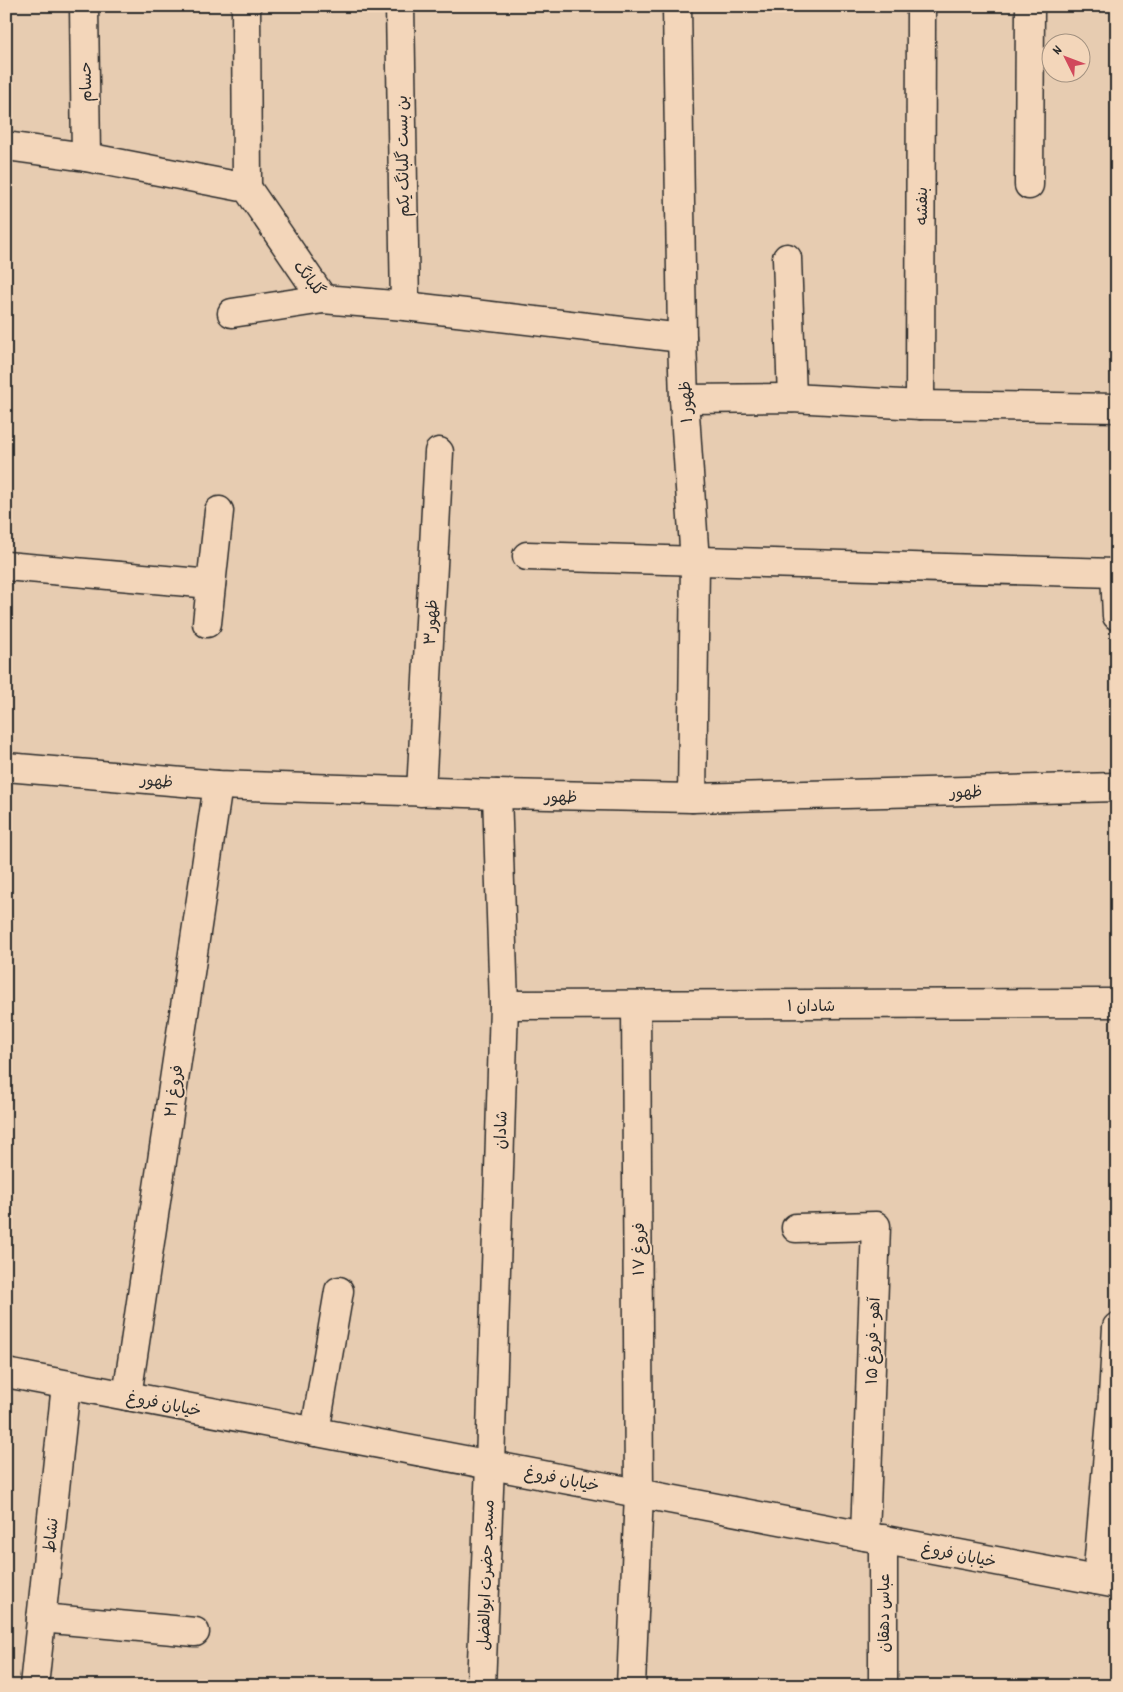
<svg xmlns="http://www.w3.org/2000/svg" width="1123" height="1692" font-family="Dekko,'Playpen Sans Arabic',sans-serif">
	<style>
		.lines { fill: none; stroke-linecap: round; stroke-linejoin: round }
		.street-casing { stroke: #2b2b2b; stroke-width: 31 }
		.secondary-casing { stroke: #2b2b2b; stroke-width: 31 }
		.street { stroke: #f3d6ba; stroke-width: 28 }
		.secondary { stroke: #f3d6ba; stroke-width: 28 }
		.labels { text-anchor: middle; stroke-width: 4; stroke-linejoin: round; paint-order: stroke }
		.street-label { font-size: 16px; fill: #2b2b2b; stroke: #f3d6ba }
	</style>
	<rect width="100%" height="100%" fill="#e7ccb1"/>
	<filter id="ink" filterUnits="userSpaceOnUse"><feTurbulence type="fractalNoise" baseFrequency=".02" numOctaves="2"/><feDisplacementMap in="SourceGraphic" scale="10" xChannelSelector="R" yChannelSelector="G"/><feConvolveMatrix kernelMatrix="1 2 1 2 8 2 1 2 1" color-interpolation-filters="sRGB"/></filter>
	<g filter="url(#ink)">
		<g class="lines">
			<g class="street-casing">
				<g id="street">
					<path d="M84,6L86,157"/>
					<path d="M246,6L247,188"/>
					<path d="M400,6L405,306"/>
					<path d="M677,6L682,338L684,399L695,562L692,798"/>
					<path d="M6,146L86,157L247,188L323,299L405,306L682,338"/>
					<path d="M1029,185L1030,6"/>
					<path d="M787,258L792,398"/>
					<path d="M232,313L323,299"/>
					<path d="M684,399L792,398L920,405L1117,408"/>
					<path d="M920,405L921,6"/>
					<path d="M527,556L1115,573"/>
					<path d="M6,566L211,584"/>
					<path d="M1117,573H1115L1117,616"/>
					<path d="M207,623L219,511"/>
					<path d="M6,767L218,785L497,794L692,798L1117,787"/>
					<path d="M421,792L439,452"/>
					<path d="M504,1005L1117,1003"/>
					<path d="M796,1228L876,1226L865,1536"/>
					<path d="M127,1396L218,785"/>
					<path d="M315,1432L339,1291"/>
					<path d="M1097,1580L1113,1396L1117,1327"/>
					<path d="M41,1618L195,1632"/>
					<path d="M34,1686L66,1385"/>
					<path d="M481,1686L490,1465L504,1005L497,794"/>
					<path d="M631,1686L639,1493L636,1006"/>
					<path d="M883,1686V1539"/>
				</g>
			</g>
			<g class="secondary-casing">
				<path id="secondary" d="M6,1373L1117,1584"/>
			</g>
			<use href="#street" class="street"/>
			<use href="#secondary" class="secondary"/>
		</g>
	</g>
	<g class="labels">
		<g class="street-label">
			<text transform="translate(85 82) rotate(-91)" y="6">حسام</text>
			<text transform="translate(402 156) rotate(-91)" y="6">بن بست گلبانگ یکم</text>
			<text transform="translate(921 206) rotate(-90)" y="6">بنفشه</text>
			<text transform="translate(310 278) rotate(52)" y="6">گلبانگ</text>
			<text transform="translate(685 402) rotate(-93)" y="6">ظهور ۱</text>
			<text transform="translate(430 622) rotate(-87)" y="6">ظهور۳</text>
			<text transform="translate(157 780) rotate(5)" y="6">ظهور</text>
			<text transform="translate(966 791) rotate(-2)" y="6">ظهور</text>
			<text transform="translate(561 796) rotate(1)" y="6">ظهور</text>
			<text x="811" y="1011">شادان ۱</text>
			<text transform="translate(173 1091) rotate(-82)" y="6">فروغ ۲۱</text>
			<text transform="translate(500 1130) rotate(-88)" y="6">شادان</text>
			<text transform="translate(638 1249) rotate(-90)" y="6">فروغ ۱۷</text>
			<text transform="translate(872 1341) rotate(-88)" y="6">آهو - فروغ ۱۵</text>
			<text transform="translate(164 1403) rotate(11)" y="6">خیابان فروغ</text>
			<text transform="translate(562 1478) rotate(11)" y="6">خیابان فروغ</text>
			<text transform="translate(50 1535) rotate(-84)" y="6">نشاط</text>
			<text transform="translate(959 1554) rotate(11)" y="6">خیابان فروغ</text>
			<text transform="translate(485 1575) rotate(-88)" y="6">مسجد حضرت ابوالفضل</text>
			<text transform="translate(883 1613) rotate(-90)" y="6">عباس دهقان</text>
		</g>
	</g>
	<rect width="1123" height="1692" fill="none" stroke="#f3d6ba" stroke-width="25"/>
	<rect x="12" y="12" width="1098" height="1667" fill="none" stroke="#2b2b2b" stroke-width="2" filter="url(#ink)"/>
	<g transform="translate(1066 58) rotate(312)"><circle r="24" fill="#f3d6ba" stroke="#a39281"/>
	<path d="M0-4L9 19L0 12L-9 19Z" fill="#d1495b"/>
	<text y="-8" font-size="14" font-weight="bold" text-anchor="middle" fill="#2b2b2b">N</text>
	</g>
</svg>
